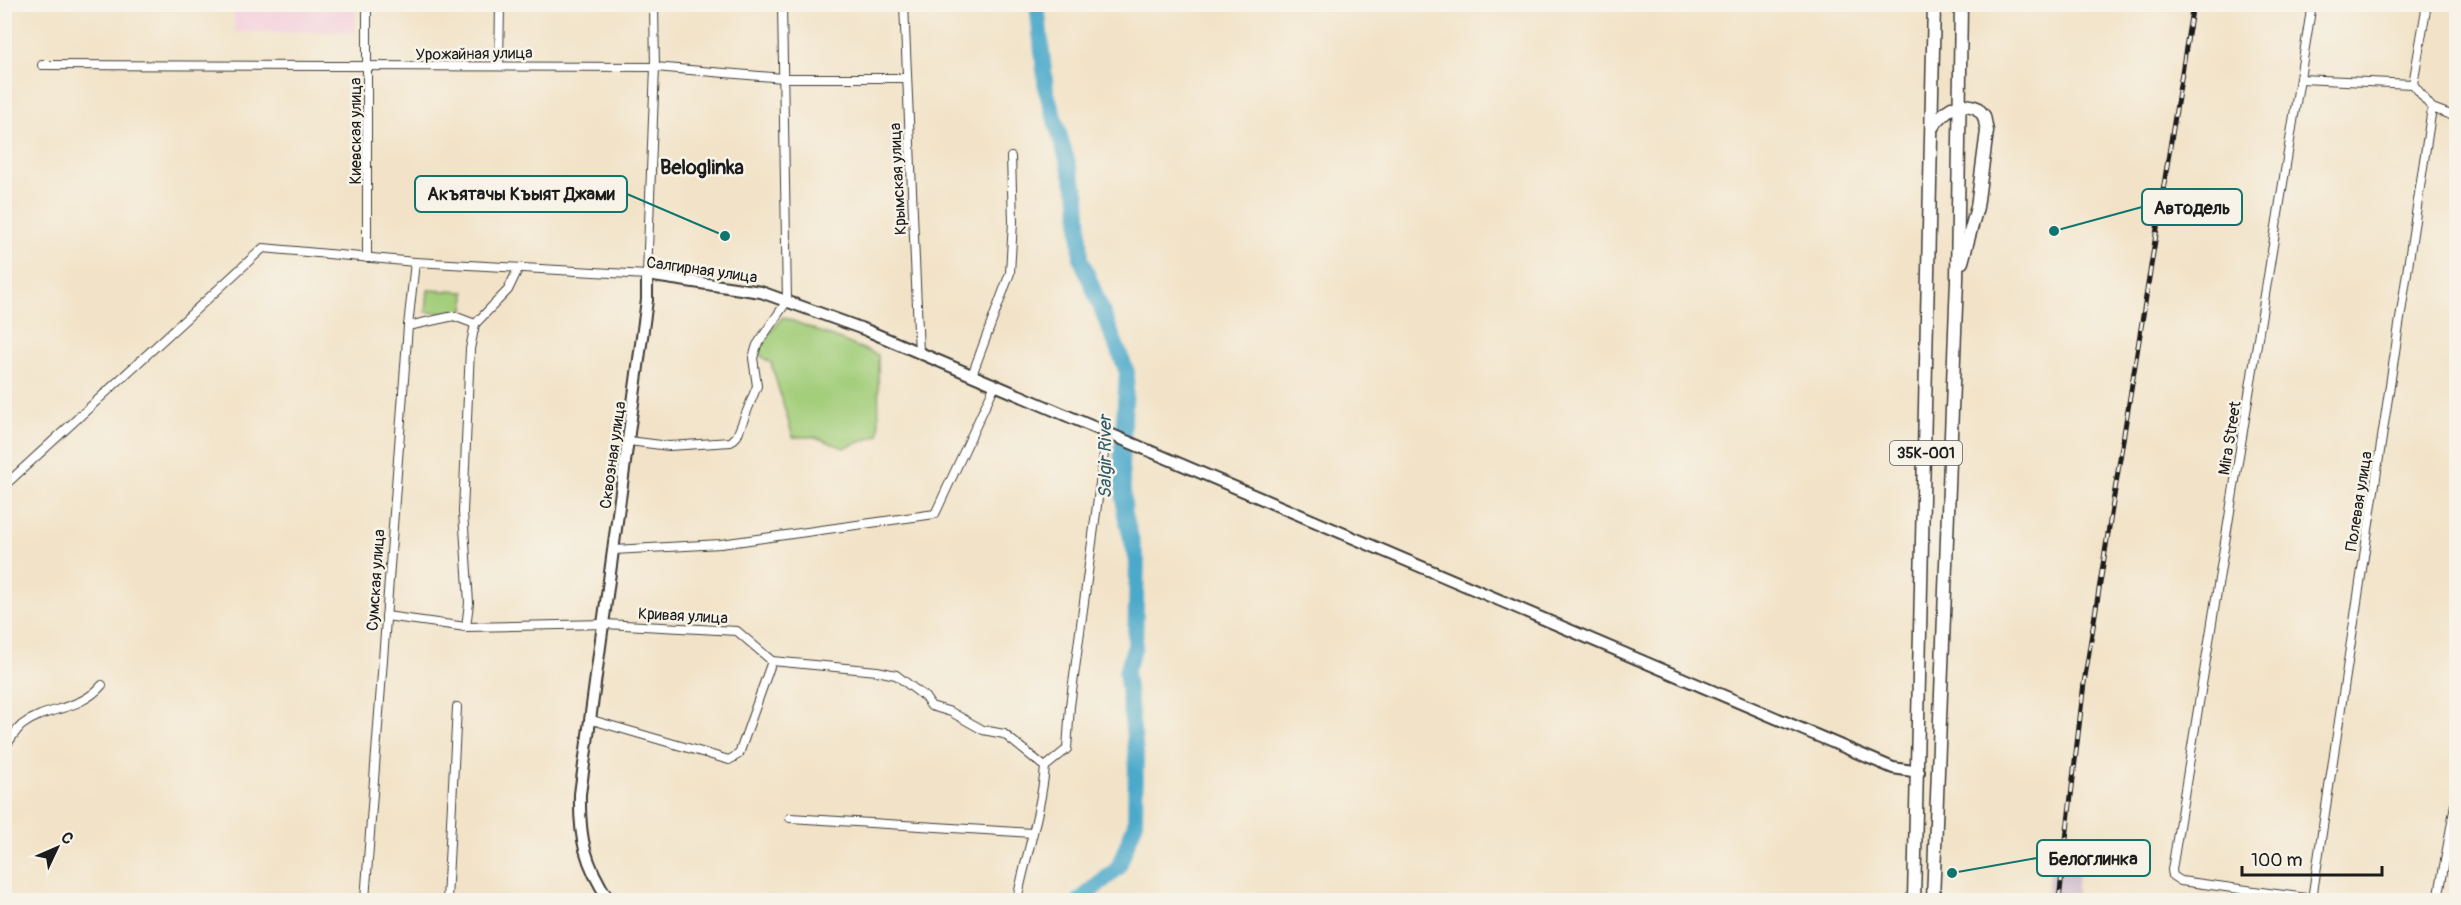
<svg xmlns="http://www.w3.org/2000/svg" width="2461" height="905" font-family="Pangolin,sans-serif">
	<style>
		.built { fill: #f4cfdd }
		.industrial { fill: #d0bdcd }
		.green { fill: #a3ce7a; stroke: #60754b; stroke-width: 1.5 }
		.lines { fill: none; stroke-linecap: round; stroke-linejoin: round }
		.river { stroke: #4ba9ca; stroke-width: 16 }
		.street-casing { stroke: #3c3a36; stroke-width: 10 }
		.secondary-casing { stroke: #3c3a36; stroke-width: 14 }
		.primary-casing { stroke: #3c3a36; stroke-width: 15 }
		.street { stroke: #fff; stroke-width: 8 }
		.secondary { stroke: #fff; stroke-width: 10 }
		.primary { stroke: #fff; stroke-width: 12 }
		.rail-casing { stroke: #1c1c1c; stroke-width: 5 }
		.rail { stroke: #f7f3e8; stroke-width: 3; stroke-dasharray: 9; stroke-linecap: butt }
		.labels { text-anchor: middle; stroke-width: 5; stroke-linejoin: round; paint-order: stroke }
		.shield { fill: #f7f3e8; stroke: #5e5c59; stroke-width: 1.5 }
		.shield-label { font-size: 15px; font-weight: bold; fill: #1c1c1c }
		.street-label { font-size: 16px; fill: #1c1c1c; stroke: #f7f3e8 }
		.water-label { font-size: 18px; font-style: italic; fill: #315b6a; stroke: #f7f3e8 }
		.quarter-label { font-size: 20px; font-weight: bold; fill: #1c1c1c; stroke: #f7f3e8 }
		.leader { fill: none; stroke: #0f766e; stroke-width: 2 }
		.callout-dot { fill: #0f766e; stroke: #f7f3e8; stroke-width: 2 }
		.callout { fill: #f7f3e8; stroke: #0f766e; stroke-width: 2 }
		.callout-label { font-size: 18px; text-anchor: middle; font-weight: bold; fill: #1c1c1c }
	</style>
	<rect width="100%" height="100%" fill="#f7f3e8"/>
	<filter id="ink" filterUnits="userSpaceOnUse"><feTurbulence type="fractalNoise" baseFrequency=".0167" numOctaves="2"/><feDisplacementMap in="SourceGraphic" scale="12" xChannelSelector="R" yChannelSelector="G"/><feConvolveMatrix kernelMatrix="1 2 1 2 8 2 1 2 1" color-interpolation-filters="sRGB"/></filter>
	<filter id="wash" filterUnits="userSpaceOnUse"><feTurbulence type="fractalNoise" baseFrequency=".008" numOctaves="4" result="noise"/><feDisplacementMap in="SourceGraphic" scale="24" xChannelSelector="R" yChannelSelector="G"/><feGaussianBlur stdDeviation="1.35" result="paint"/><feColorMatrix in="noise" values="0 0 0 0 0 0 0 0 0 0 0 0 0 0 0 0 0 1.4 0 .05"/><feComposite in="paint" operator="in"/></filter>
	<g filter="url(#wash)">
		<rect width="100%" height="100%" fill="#f2e3c8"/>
		<rect class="built" x="234" y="5" width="122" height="27"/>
		<path class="industrial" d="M2049,870L2078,873L2076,900H2047Z"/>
		<g class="green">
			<path d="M428,290L465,292L464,315L426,312Z"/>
			<path d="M783,317L878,355L879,435L844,448L815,437H793L771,363L761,356L759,346Z"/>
		</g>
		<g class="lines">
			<path class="river" d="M1037,4L1046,90L1078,197L1081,259L1127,372L1121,466L1125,515L1137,561L1135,646L1126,672L1136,753L1135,824L1118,868L1080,900"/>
		</g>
	</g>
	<g filter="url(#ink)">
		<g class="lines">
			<g class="street-casing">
				<g id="street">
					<path d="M367,4V258"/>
					<path d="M904,4L919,353"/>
					<path d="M2312,4L2172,870L2173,876L2181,881L2321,900"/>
					<path d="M42,65L655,67L783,78H906"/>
					<path d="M499,65L500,4"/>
					<path d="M2300,79L2413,84L2432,108L2456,117"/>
					<path d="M2413,84L2427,4"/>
					<path d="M408,326L454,316L475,324"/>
					<path d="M972,375L1010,273L1013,222L1011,157"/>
					<path d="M629,441L669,446L731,442L737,436L757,386L753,358L757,345L787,301L782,4"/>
					<path d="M4,486L263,248L415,262L647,275L655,67L654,4"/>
					<path d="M614,550L721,544L935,514L995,385"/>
					<path d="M386,616L466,627L605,624L737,631L772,661L877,671L896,675L925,697L931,706L951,712L983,730L1004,734L1045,767"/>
					<path d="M466,627L469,603L463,512L470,349L475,324L508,290L518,269"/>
					<path d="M592,720L729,760L739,754L772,661"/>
					<path d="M4,748C10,741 15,731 22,725C47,706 79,712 102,685"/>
					<path d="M790,818L1032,833"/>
					<path d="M2312,899L2432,108"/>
					<path d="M365,900L408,326L415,262"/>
					<path d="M447,900L457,707"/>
					<path d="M1017,900C1026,855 1041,812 1045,767L1067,749L1070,706L1107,431"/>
					<path d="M2438,900L2456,799"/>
				</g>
			</g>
			<g class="secondary-casing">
				<path id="secondary" d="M609,900C585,864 579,838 580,794L647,300V275L761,292L866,330L1893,768L1919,772"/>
			</g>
			<g class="primary-casing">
				<g id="primary">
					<path d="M1933,126C1945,111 1956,99 1977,108L1984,116L1987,131L1977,207L1962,262"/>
					<path d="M1914,900L1934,4"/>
					<path d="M1933,900L1957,280L1961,4"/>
				</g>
			</g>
			<use href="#street" class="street"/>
			<use href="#secondary" class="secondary"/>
			<use href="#primary" class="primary"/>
			<g class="rail-casing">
				<path id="rail" d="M2059,900L2084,683L2193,4"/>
			</g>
			<use href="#rail" class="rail"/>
		</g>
	</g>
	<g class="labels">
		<rect class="shield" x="1890" y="441" width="72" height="24" rx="4.5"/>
		<g class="shield-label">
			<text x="1926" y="458">35К-001</text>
		</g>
		<g class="street-label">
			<text transform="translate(474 53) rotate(-1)" y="6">Урожайная улица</text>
			<text transform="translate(355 131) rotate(-90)" y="6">Киевская улица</text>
			<text transform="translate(897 179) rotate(-93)" y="6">Крымская улица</text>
			<text transform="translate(702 269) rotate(8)" y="6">Салгирная улица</text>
			<text transform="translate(2229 438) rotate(-81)" y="6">Mira Street</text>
			<text transform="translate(612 455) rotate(-82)" y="6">Сквозная улица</text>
			<text transform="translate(2358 501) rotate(-81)" y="6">Полевая улица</text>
			<text transform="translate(375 580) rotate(-86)" y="6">Сумская улица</text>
			<text transform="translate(683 615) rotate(3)" y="6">Кривая улица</text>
		</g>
		<g class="water-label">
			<text transform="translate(1105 457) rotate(-90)" y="6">Salgir River</text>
		</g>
		<g class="quarter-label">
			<text x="702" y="174">Beloglinka</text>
		</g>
	</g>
	<path class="leader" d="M725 236L627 194M2054 231L2142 207M1952 873L2037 858"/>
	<g class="callout-dot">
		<circle cx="725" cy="236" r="6"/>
		<circle cx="2054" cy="231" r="6"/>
		<circle cx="1952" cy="873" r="6"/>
	</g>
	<g class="callout">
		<rect x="415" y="176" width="212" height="36" rx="6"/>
		<rect x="2142" y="189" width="100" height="36" rx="6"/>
		<rect x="2037" y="840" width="113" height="36" rx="6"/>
	</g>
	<g class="callout-label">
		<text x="521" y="200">Акъятачы Къыят Джами</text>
		<text x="2192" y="214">Автодель</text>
		<text x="2093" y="865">Белоглинка</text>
	</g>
	<rect width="2461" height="905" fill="none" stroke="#f7f3e8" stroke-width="24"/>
	<g transform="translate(57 848) rotate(46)" stroke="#f7f3e8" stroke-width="4.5" paint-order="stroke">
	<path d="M0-4.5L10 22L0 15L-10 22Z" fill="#1c1c1c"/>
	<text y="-9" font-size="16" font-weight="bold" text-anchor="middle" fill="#1c1c1c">С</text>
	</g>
	<path d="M2242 866v9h140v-9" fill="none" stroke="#1c1c1c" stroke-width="3"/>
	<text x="2251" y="866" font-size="18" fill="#1c1c1c" stroke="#f7f3e8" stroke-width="4.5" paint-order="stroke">100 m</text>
</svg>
